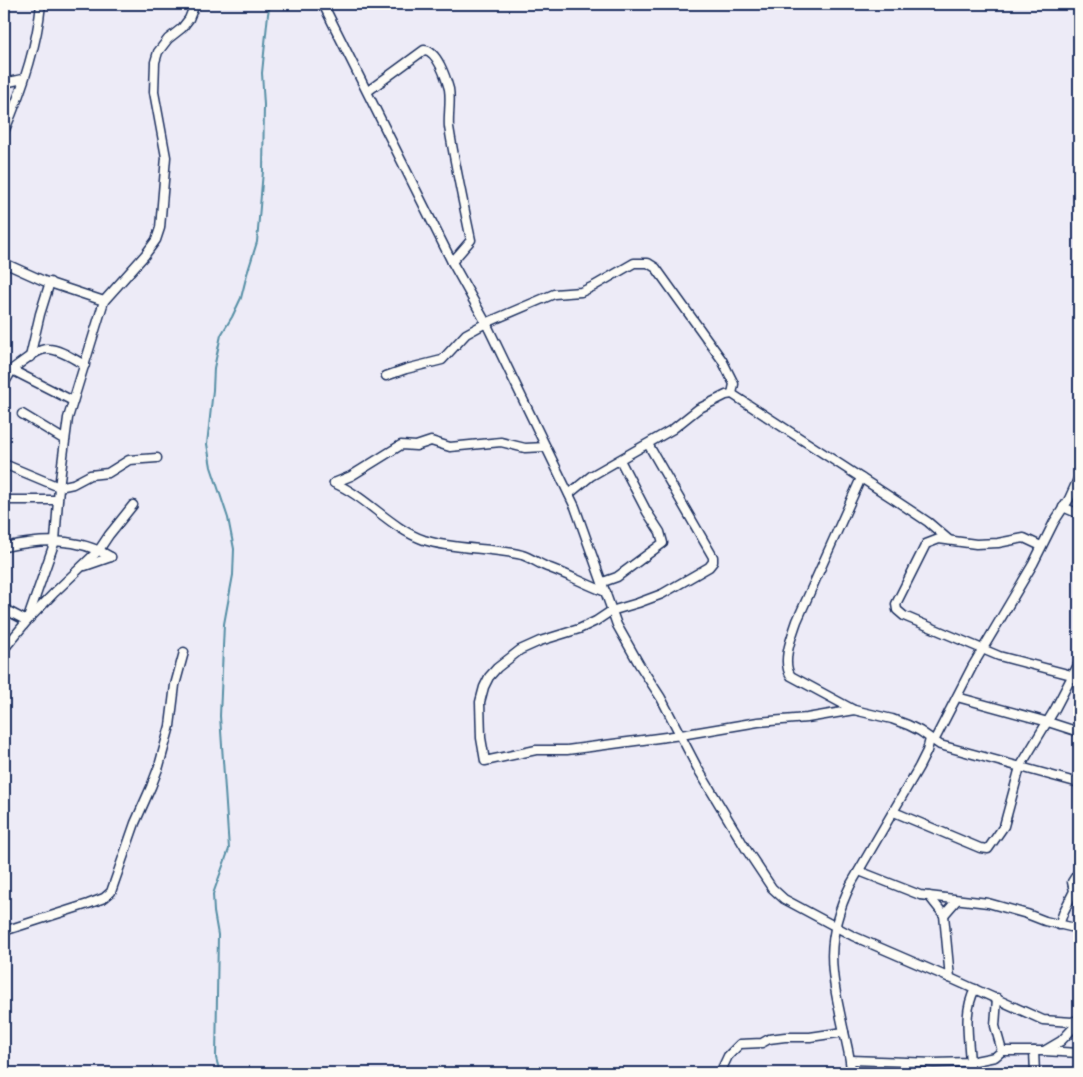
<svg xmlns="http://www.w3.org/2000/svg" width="1083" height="1077" font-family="'Patrick Hand',sans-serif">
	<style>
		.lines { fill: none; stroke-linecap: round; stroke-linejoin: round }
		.stream { stroke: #568fa5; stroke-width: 2 }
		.minor-casing { stroke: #1b2f5e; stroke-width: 11 }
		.minor { stroke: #fdfcf7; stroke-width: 8 }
	</style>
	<rect width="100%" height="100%" fill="#edebf7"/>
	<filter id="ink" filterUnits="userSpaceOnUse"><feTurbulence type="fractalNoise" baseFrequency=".02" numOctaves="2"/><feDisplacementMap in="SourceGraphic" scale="10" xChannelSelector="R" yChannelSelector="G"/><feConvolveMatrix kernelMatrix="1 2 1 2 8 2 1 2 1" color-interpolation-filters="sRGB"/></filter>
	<g filter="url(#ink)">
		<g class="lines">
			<path class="stream" d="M220,1073L216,1058L218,935L214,912L213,894L229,849L220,716L224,624L233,575L234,549L228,518L211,467L207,444L213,390L214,368L221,335L232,317L241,298L247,274L257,242L263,171L264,105L262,73L268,14L270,4"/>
			<g class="minor-casing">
				<g id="minor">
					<path d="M323,4L452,262L486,323L575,507L617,625L639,664L661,698L698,769L746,849L772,888L784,899L853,936L950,978L1043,1020L1072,1022L1079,1019"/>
					<path d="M4,83L23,79"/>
					<path d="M368,91L424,50C437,50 446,78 449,89C451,101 448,115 449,127C455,165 463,202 471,240L452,262"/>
					<path d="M4,132C21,93 37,46 41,4"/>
					<path d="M4,263L44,281L104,301"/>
					<path d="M30,357L40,314L50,282"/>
					<path d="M4,374C17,368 35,348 48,349C60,349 75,360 85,365"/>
					<path d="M386,376L406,369L442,360L466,334L486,323L554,294L581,292L594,286L634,263H648L656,268L722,360L734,384L732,394"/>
					<path d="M4,384L12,370L73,401"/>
					<path d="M22,414L65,440"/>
					<path d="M648,444L713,557V562L709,567L662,594L638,603L611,611L596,621L579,629L540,641L520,650L497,668L489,677L484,687L480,702L481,738L485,761L536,750H567L681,735L758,722L807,718L854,710"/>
					<path d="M157,458L129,460L108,473L90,475L73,484L59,487L68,418L104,301L145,255L156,240L160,228L166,157L154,92L155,62L158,52L168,39L182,28L189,19L195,4"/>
					<path d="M4,464L59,487L55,541L27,621L4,649"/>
					<path d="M861,478L797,621C792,636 781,662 791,676L854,710L892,719L908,725L920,731L940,745L1079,783"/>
					<path d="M334,483C367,497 390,528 424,540C455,550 490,547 522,555C532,558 540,565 550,568C569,575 587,585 606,592"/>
					<path d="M334,483L351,476L401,445L416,446L431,441L450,447L501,442L525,448L546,447"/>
					<path d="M569,494L591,476L673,429L698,409L726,395L732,394L895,500L928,522L949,540"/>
					<path d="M4,500H57"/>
					<path d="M1063,507L1079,514"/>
					<path d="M1041,546L1024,538L998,543L976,544L939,539L926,544L896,604L897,610L904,616L999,656L1079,677"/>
					<path d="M4,547C41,539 78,537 111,557"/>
					<path d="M85,566L111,557"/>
					<path d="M603,582L617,577L663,543L660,532L647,512L620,460"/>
					<path d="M4,609L27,621L55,592L99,550L109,535L133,505"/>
					<path d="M957,697L1048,722L1079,732"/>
					<path d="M934,741L972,667L1033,564L1054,522L1069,499L1079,477"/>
					<path d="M894,812L980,848L988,849L1004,826L1020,767L1055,709L1079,663"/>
					<path d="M859,871L920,895L988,903L1027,914L1045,921L1079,929"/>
					<path d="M929,896L944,915L950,978"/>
					<path d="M944,915L957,900"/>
					<path d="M1059,925L1064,911L1074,891L1072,882L1079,871"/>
					<path d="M4,931L88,904L104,898L111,892L135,823L151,787L159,766L170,726L175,685L184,652"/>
					<path d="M997,998L995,1026L1002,1051"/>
					<path d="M1034,1051L1035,1073"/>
					<path d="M1044,1051L1061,1041L1079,1022"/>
					<path d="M851,1060L934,1063L970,1062L995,1057L1002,1051H1044L1079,1053"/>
					<path d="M720,1073L728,1056L740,1044L762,1043L769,1039L785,1037H810L844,1032"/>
					<path d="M851,1073C851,1059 847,1046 844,1032C831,972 823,941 851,884L919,767L927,751L930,739"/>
					<path d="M970,1073C971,1044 961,1016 975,989"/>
				</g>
			</g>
			<use href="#minor" class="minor"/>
		</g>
	</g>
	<rect width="1083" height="1077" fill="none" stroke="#fdfcf7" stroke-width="20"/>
	<rect x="10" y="10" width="1063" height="1057" fill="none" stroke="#1b2f5e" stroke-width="2" filter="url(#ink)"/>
</svg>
